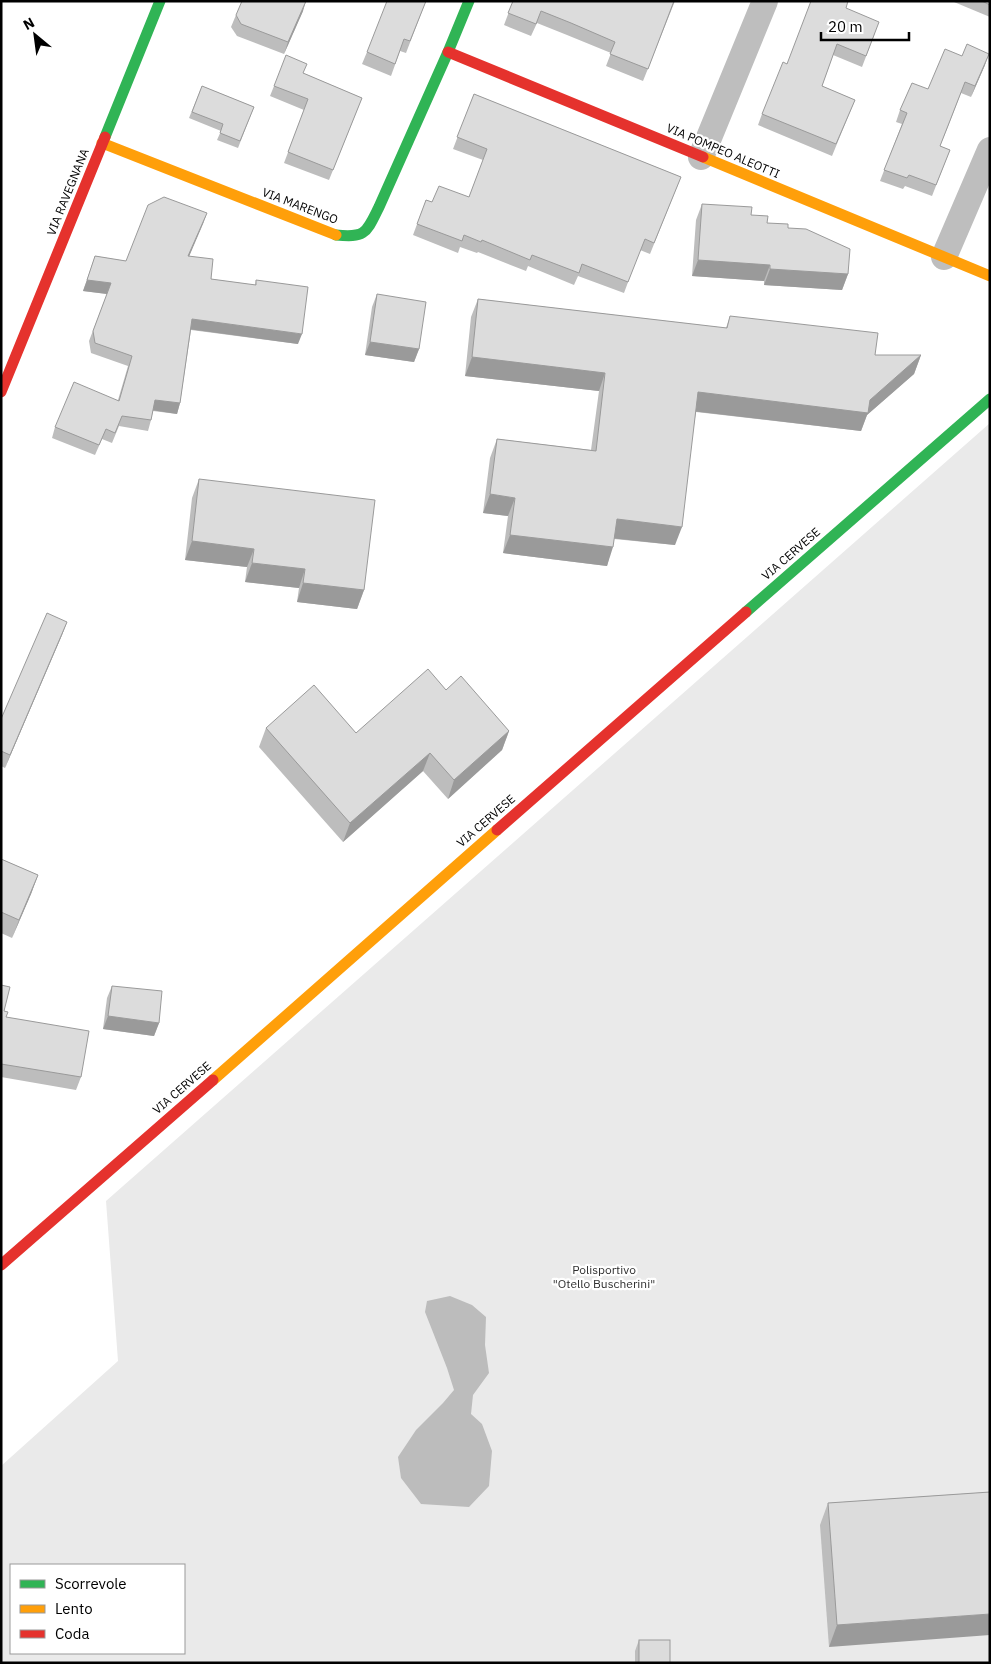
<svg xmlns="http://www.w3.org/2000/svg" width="991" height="1664" font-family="'IBM Plex Sans',sans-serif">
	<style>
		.green { fill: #eaeaea; fill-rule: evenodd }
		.water { fill: #bcbcbc }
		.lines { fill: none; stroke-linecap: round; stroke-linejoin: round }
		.street { stroke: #bebebe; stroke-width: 26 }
		.fast { stroke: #30b455; stroke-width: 11 }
		.slow { stroke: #ff9f0a; stroke-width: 11 }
		.jam { stroke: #e5322d; stroke-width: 11 }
		.wall { fill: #bdbdbd }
		.shaded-wall { fill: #9a9a9a }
		.building { fill: #dcdcdc; stroke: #9a9a9a }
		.labels { text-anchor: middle; stroke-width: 4.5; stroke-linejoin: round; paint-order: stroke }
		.street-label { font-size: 12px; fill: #000; stroke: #fff }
		.park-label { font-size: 12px; fill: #2f2f2f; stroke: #fff }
	</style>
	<rect width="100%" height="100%" fill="#fff"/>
	<path class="green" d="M990,423V1663H1V1466L118,1361L106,1201ZM11,1565H184V1653H11Z"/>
	<path class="water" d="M450,1296L472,1305L486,1317L485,1345L489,1373L473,1395L471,1414L482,1424L492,1451L489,1486L469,1507L421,1504L401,1478L398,1457L416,1430L443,1403L454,1390L447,1368L425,1312L427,1301Z"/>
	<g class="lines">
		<g class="street">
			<path d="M701,157L765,1"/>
			<path d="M944,257L990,150"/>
		</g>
		<g class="fast">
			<path d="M105,137L160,1"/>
			<path d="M336,235C366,238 366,233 379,207L448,52L469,1"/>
			<path d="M746,612L990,399"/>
		</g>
		<g class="slow">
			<path d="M102,143L336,235"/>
			<path d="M703,157L990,276"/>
			<path d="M213,1080L497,830"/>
		</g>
		<g class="jam">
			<path d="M448,52L703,157"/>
			<path d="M1,392L105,137"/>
			<path d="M497,830L746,612"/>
			<path d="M1,1265L213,1080"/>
		</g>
	</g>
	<g class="wall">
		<path d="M426,1L406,53L400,51L391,76L362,64L367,52Z"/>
		<path d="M513,1H675L643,81L606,66L611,53L567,35L537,23L531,36L504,25Z"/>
		<path d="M954,1H990V17L954,2Z"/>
		<path d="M846,8L875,33L862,67L833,55L822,86L855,100L832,156L758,125L762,114L787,64Z"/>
		<path d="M303,11L284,54L237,36L231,27L236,15Z"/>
		<path d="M985,65L971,97L961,93L947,129L940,146L950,150L932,196L905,186L903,189L880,181L902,124L896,122L900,110L928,89Z"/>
		<path d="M303,73L362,98L329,180L284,163L304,110L270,96L274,86Z"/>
		<path d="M202,86L254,107L238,148L217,140L221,131L189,118Z"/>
		<path d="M474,94L681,177L650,254L640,250L624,293L578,276L574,285L528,266L526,271L478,252L477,253L460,247L458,253L413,235L426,200L432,202L469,197L483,160L453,149Z"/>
		<path d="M702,204L751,215L767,223L788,228L848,274L842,290L764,285V281L692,276L696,220Z"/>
		<path d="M207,213L189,256L211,279L255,285L256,280L298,344L191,330L180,403L177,414L153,411L151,420L148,431L119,426L112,443L102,439L95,455L52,438L55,427L118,400L128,366L91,353L89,341L107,294L83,291L95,256L126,261Z"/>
		<path d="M377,294L419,349L414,362L365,355L372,307Z"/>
		<path d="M478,299L726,328L730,316L875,355H921L914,374L867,415L861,431L696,412L675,545L614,539L607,566L503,553L508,516L483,513L490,458L497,439L591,450L599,391L465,376L471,317Z"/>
		<path d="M199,479L364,590L357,609L297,602L299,588L245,582L247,567L185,560L192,498Z"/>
		<path d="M67,622L62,635L5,768L1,766V719Z"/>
		<path d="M446,690L509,731L502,750L448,799L423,771L343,842L259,747L266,728L356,733Z"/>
		<path d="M1,859L38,875L31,894L12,938L1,933Z"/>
		<path d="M1,985L4,1011L6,1017L81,1077L76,1090L1,1077Z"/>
		<path d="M112,986L159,1023L154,1036L103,1029L107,998Z"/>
		<path d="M990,1492L829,1647L820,1525L828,1503Z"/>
		<path d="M639,1640L670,1663H635V1651Z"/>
	</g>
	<g class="shaded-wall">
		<path d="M306,1L303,11L284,54L288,42Z"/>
		<path d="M989,54L985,65L971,97L975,86Z"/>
		<path d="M207,213L203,224L185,266L188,256Z"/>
		<path d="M698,260L770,265L764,281L692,276Z"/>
		<path d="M770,269L848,274L842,290L764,285Z"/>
		<path d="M87,280L111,283L107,294L83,291Z"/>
		<path d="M192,319L302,334L298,344L188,329Z"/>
		<path d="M370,342L419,349L414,362L365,355Z"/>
		<path d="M921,355L914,374L867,415L861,431L691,411L698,392L870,400Z"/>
		<path d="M472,357L605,373L599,391L465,376Z"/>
		<path d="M155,400L180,403L177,414L151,410Z"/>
		<path d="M490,494L515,498L508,516L483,513Z"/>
		<path d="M617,519L682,527L675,545L610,538Z"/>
		<path d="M510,535L613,547L607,566L503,553Z"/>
		<path d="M192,541L254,549L247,567L185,560Z"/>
		<path d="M252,563L305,569L299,588L245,582Z"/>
		<path d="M303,583L364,590L357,609L297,602Z"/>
		<path d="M67,622L62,635L5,768L10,755Z"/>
		<path d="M509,731L502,750L448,799L454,780Z"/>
		<path d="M430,753L423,771L343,842L350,823Z"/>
		<path d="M38,875L31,894L12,938L19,920Z"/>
		<path d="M108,1016L159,1023L154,1036L103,1029Z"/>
		<path d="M990,1614V1635L829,1647L837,1625Z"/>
	</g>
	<g class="building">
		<path d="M242,1H306L288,42L241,24L236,15Z"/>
		<path d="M387,1H426L410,41L404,39L395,64L367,52Z"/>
		<path d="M513,1H674L648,69L610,54L615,42L571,23L541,11L536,24L508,13Z"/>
		<path d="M811,1H848L846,8L879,22L866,56L837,44L822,86L855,100L836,144L762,114L783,62L787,64Z"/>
		<path d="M982,1H990V5Z"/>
		<path d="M967,44L989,54L975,86L965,82L951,118L940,146L950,150L936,185L909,175L907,178L884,170L907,113L900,110L912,83L928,89L945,49L962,56Z"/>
		<path d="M286,55L307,64L303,73L362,98L333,170L288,152L308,99L274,86Z"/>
		<path d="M202,86L254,107L240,141L220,133L223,124L192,112Z"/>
		<path d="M474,94L681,177L654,243L645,239L628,282L582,264L579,273L532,255L530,260L482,240L481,242L464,235L462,241L417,224L426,200L432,202L439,186L469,197L487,149L457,137Z"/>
		<path d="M164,197L207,213L188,256L213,259L211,279L256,285V280L308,287L302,334L192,319L180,403L155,400L151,420L122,416L115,433L106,429L99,445L55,427L74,382L119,401L132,356L95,343L93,331L111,283L87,280L95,256L126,261L148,205Z"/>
		<path d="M702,204L752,207L751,215L768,216L767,223L788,224V228L806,229L850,249L848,274L770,269V265L698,260Z"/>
		<path d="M377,294L426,302L419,349L370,342Z"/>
		<path d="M478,299L727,328L730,316L878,333L875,355H921L870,400L868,413L698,392L682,527L617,519L613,547L510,535L515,498L490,494L497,439L596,451L605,373L472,357Z"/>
		<path d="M199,479L375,500L364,590L303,583L305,569L252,563L254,549L192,541Z"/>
		<path d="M47,613L67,622L10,755L1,751V719Z"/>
		<path d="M428,669L446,690L461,676L509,731L454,780L430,753L350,823L266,728L314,685L356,733Z"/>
		<path d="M1,859L38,875L19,920L1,912Z"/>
		<path d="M1,985L10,987L4,1011L8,1012L6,1017L89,1031L81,1077L1,1064Z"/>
		<path d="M112,986L162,991L159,1023L108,1016Z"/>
		<path d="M990,1492V1614L837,1625L828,1503Z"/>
		<rect x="639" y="1640" width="31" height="23"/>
	</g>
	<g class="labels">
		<g class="street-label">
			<text transform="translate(723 151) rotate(23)" y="4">VIA POMPEO ALEOTTI</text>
			<text transform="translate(68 192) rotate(-68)" y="4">VIA RAVEGNANA</text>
			<text transform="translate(300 206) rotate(21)" y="4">VIA MARENGO</text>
			<text transform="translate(791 554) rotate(-41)" y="4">VIA CERVESE</text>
			<text transform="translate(486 821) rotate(-41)" y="4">VIA CERVESE</text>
			<text transform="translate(182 1088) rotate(-41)" y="4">VIA CERVESE</text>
		</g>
		<g class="park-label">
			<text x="604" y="1274">Polisportivo<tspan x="604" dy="14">"Otello Buscherini"</tspan></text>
		</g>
	</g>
	<rect width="991" height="1664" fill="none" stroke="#000000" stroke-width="5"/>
	<rect x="10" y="1564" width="175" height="90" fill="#ffffff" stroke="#999999"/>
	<rect x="20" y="1580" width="25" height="8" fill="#30b455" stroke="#999999"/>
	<text x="55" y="1589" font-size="15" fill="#000000">Scorrevole</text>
	<rect x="20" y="1605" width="25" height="8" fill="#ff9f0a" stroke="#999999"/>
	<text x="55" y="1614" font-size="15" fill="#000000">Lento</text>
	<rect x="20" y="1630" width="25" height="8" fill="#e5322d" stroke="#999999"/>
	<text x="55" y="1639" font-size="15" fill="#000000">Coda</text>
	<g transform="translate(35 35) rotate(331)" stroke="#ffffff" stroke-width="4" paint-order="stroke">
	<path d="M0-4L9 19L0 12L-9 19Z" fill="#000000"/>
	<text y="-8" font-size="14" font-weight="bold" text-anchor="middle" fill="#000000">N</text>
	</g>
	<path d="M821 32v8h88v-8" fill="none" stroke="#000000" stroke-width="2.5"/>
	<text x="828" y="32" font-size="15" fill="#000000" stroke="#ffffff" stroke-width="4" paint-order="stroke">20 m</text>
</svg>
